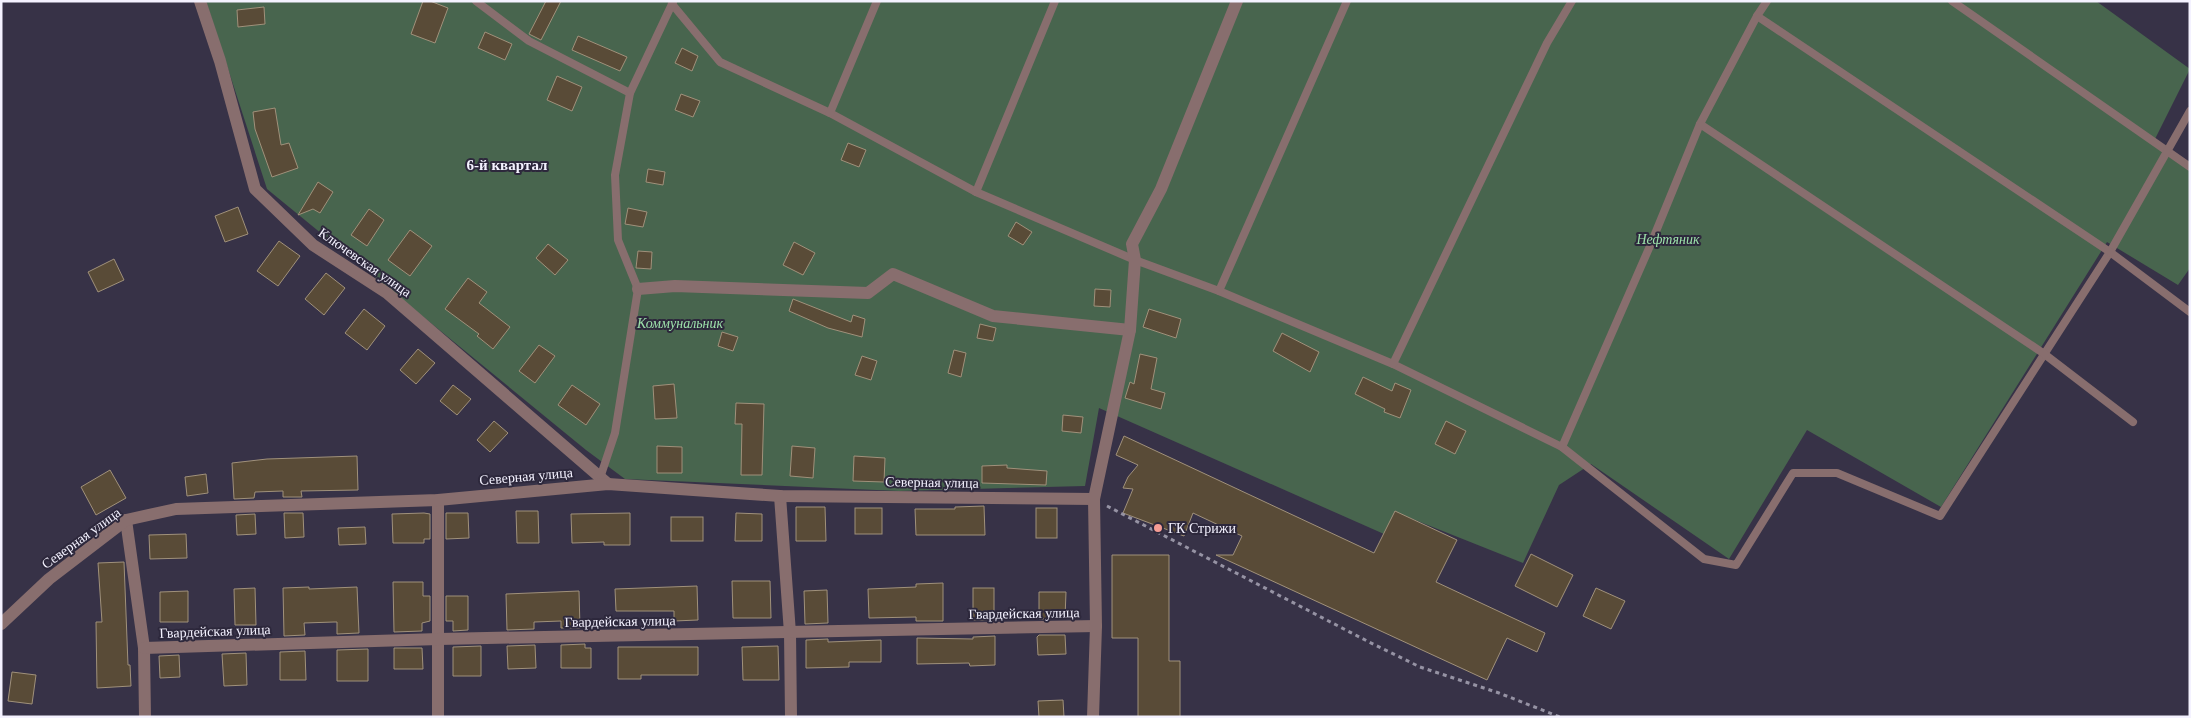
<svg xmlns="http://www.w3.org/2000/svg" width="2191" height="718" font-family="'Times New Roman',serif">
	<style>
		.garden { fill: #48654e }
		.building { fill: #594b37; stroke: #a0917b }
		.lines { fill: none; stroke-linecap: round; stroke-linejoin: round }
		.path { stroke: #9693a4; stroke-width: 3; stroke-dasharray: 4 4; stroke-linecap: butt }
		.service { stroke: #886e6e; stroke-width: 8 }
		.minor { stroke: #886e6e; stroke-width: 12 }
		.poi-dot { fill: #f59c94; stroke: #2d283c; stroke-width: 2 }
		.labels { text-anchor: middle; stroke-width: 4; stroke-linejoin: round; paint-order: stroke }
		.park-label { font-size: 14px; font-style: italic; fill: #9ce1aa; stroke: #2d283c }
		.street-label { font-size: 14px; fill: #f4f2ff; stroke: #2d283c }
		.poi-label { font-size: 14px; fill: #f4f2ff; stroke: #2d283c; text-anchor: start }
		.neighbourhood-label { font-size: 15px; font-weight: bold; fill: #f4f2ff; stroke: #2d283c }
	</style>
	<rect width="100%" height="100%" fill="#373247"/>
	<path class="garden" d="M206,1H2096L2190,69L2153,143L2190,169V268L2178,285L2107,242L1941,507L1807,430L1729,559L1591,464L1559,485L1523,563L1395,512L1384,534L1099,408L1085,486L899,491L625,479L586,450L267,189Z"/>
	<g class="building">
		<path d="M423,1H430L448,8L435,43L411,34Z"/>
		<path d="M546,1H561L541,40L529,34Z"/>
		<path d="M264,7L265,24L238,27L237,10Z"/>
		<path d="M485,32L512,44L505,60L478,48Z"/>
		<path d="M578,36L627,57L620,71L572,50Z"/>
		<path d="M682,48L698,56L692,71L675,63Z"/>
		<path d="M557,76L582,87L572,111L547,100Z"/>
		<path d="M681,94L700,101L693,117L675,110Z"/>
		<path d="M275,108L281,145L289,143L298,168L272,177L255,129L253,112Z"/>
		<path d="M848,143L866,150L859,167L841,160Z"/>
		<path d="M648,169L665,172L663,185L646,182Z"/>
		<path d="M318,182L333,192L320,213L313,209L298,215Z"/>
		<path d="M238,207L248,234L225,242L215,216Z"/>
		<path d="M628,208L647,212L643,227L625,224Z"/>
		<path d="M369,209L384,220L367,246L351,235Z"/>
		<path d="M1016,222L1032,232L1023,245L1008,236Z"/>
		<path d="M410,230L432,246L410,276L388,260Z"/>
		<path d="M279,241L300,256L278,286L257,271Z"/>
		<path d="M794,242L815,253L803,275L783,265Z"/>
		<path d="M548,244L568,260L555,275L536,258Z"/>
		<path d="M638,251L652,252L651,269L636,268Z"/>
		<path d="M114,259L124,280L98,292L88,272Z"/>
		<path d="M326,273L345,288L324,315L305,299Z"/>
		<path d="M468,278L487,292L479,303L510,327L493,349L477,336L479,334L445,309Z"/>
		<path d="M1095,289L1111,290L1110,307L1094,306Z"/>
		<path d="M793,299L851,322L853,315L865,319L862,337L828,328L789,311Z"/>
		<path d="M364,309L385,326L367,350L345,333Z"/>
		<path d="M1149,309L1181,319L1176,338L1143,327Z"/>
		<path d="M980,324L996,328L993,341L977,338Z"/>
		<path d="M722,332L738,337L733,351L718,346Z"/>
		<path d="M1282,333L1319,352L1310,372L1273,351Z"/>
		<path d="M539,345L555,356L535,383L519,371Z"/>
		<path d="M418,349L435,363L416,384L400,370Z"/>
		<path d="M954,350L966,353L961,377L948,373Z"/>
		<path d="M1140,354L1157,358L1151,389L1165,393L1161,409L1125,398L1130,382L1134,384Z"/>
		<path d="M862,356L877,361L871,380L855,375Z"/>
		<path d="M1363,377L1392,391L1395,383L1411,390L1400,418L1384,412L1385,409L1355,394Z"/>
		<path d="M674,384L677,418L655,419L653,386Z"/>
		<path d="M453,385L471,399L457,415L440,401Z"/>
		<path d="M572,385L600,404L586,425L558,405Z"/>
		<path d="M736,403L764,404L762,475H741L742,424H735Z"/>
		<path d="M1063,415L1083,417L1081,433L1062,431Z"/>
		<path d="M494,421L508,433L490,452L477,440Z"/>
		<path d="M1446,421L1466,431L1455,454L1435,444Z"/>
		<path d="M1124,436L1374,553L1395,511L1457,540L1436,582L1545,633L1537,652L1507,638L1487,680L1216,555H1233L1242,536L1193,513L1184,536L1123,513L1133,489L1123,488L1128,477L1138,465L1116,455Z"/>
		<path d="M657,446L682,447V473H657Z"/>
		<path d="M792,446L815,448L813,478L790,476Z"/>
		<path d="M357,456L358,490L301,491L302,497H283V491L255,492L254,498L234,499L232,463L267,459Z"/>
		<path d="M854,456L885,458L884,482L853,481Z"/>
		<path d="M1007,465V468L1047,471L1046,485L982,483V466Z"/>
		<path d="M110,470L126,498L96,515L81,487Z"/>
		<path d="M206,474L208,493L187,496L185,477Z"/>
		<path d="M984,506L985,535H916L915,509H955V507Z"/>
		<path d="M796,507H825L826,541H796Z"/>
		<rect x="855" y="508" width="27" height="26"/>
		<rect x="1036" y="508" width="21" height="30"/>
		<path d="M516,511H538L539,543H517Z"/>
		<path d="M284,513H303L304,537L285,538Z"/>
		<path d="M424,513L430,514V539H424V543H393L392,514Z"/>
		<path d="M446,513H468L469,538L446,539Z"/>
		<path d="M630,513V545H604V542L572,543L571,514Z"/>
		<path d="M736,513L762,514V541H735Z"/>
		<path d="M255,514L256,534L237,535L236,515Z"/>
		<rect x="671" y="517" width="32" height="24"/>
		<path d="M365,527L366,544L339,545L338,528Z"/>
		<path d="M186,534L187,558L150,559L149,535Z"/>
		<path d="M1531,554L1573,575L1557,607L1515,586Z"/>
		<path d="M1112,555H1169V661H1180V717H1138V638H1112Z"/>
		<path d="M124,562L128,665H130L131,686L97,688L96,622H102L98,563Z"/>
		<path d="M732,581H770L771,618H733Z"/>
		<path d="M393,582H423V596H430V621L422,623V631L394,632Z"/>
		<path d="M943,583V621H916V617L869,618L868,589L916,587V584Z"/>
		<path d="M697,586L698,620L674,621V611H616L615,589Z"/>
		<path d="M309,587V589L357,587L359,633L337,634V622H334L304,623L305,635L284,636L283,588Z"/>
		<path d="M255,588L256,625H235L234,589Z"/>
		<rect x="973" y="588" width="21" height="32"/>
		<path d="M1596,588L1625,601L1611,629L1583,616Z"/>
		<path d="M827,590L828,623L805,624L804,591Z"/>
		<path d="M188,591V622H160V592Z"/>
		<path d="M579,591L580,628H561V621L534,622V629L507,630L506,594Z"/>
		<path d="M1039,592H1066L1065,618L1039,619Z"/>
		<path d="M446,596H468V630L453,631V621H446Z"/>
		<path d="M1039,635H1065L1066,654L1038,655L1037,637Z"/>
		<path d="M995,636V665L970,666L969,663L917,664V638L973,639V637Z"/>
		<path d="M828,639V642L881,640V662H849V667L806,668V640Z"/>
		<path d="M585,644V648H591V668H561V645Z"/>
		<path d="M535,645L536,668L508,669L507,646Z"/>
		<path d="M481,646V676H453V647Z"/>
		<path d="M778,646L779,680H743L742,647Z"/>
		<path d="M618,647H698V675H641V679H618Z"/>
		<path d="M394,648H422L423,669H394Z"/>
		<path d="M368,649V681H337V650Z"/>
		<path d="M305,651L306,680H280V652Z"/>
		<path d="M246,653L247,685L224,686L222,654Z"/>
		<path d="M179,655L180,677L160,678L159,656Z"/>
		<path d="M12,672L36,675L32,704L8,701Z"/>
		<path d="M1063,700L1064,717H1039L1038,701Z"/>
	</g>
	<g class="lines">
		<path class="path" d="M1107,506L1369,642L1420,667L1499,693L1560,717"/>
		<g class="service">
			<path d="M476,1L529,41L630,93"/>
			<path d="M1952,1L2190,167"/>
			<path d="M672,4L720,62L830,113L976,192L1135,260L1219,291L1393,364L1562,447L1704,559L1736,565L1793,473H1837L1940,516L2110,252L2190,111"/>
			<path d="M1757,16L2110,252L2190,312"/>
			<path d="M830,113L877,1"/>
			<path d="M1700,124L2043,353L2133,422"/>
			<path d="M976,192L1055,1"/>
			<path d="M1219,291L1347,1"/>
			<path d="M1393,364L1547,43L1572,1"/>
			<path d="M1562,447L1650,246L1700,124L1757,16L1767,1"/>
			<path d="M600,478L615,433L638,289L618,240L615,175L630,93L673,2"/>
		</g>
		<g class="minor">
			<path d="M200,1L220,61L255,189L313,245L387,293L608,484"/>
			<path d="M638,289L675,286L868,293L893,274L993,316L1130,330"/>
			<path d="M780,496L790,633L791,717"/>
			<path d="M438,500V717"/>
			<path d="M126,520L144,648L145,717"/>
			<path d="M1,624L49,579L126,520L176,509L438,500L608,484L780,496L1094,499"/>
			<path d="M144,648L439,639L1096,626"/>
			<path d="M1093,717L1096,626L1094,499L1130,330L1135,260L1132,244L1161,189L1237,1"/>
		</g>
	</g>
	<circle class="poi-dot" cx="1158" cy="528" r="5"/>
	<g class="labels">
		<g class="park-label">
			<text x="1668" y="244">Нефтяник</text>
			<text x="680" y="328">Коммунальник</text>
		</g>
		<g class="street-label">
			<text transform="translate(365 262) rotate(35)" y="5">Ключевская улица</text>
			<text transform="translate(526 476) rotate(-5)" y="5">Северная улица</text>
			<text transform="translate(932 482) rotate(1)" y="5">Северная улица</text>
			<text transform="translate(81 538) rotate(-36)" y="5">Северная улица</text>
			<text transform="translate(1024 613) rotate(-1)" y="5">Гвардейская улица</text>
			<text transform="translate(620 621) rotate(-1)" y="5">Гвардейская улица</text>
			<text transform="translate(215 631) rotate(-2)" y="5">Гвардейская улица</text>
		</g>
		<g class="poi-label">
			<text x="1168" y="533">ГК Стрижи</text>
		</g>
		<g class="neighbourhood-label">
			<text x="507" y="170">6-й квартал</text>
		</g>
	</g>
	<rect width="2191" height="718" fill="none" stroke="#f4f2ff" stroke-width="5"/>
</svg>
